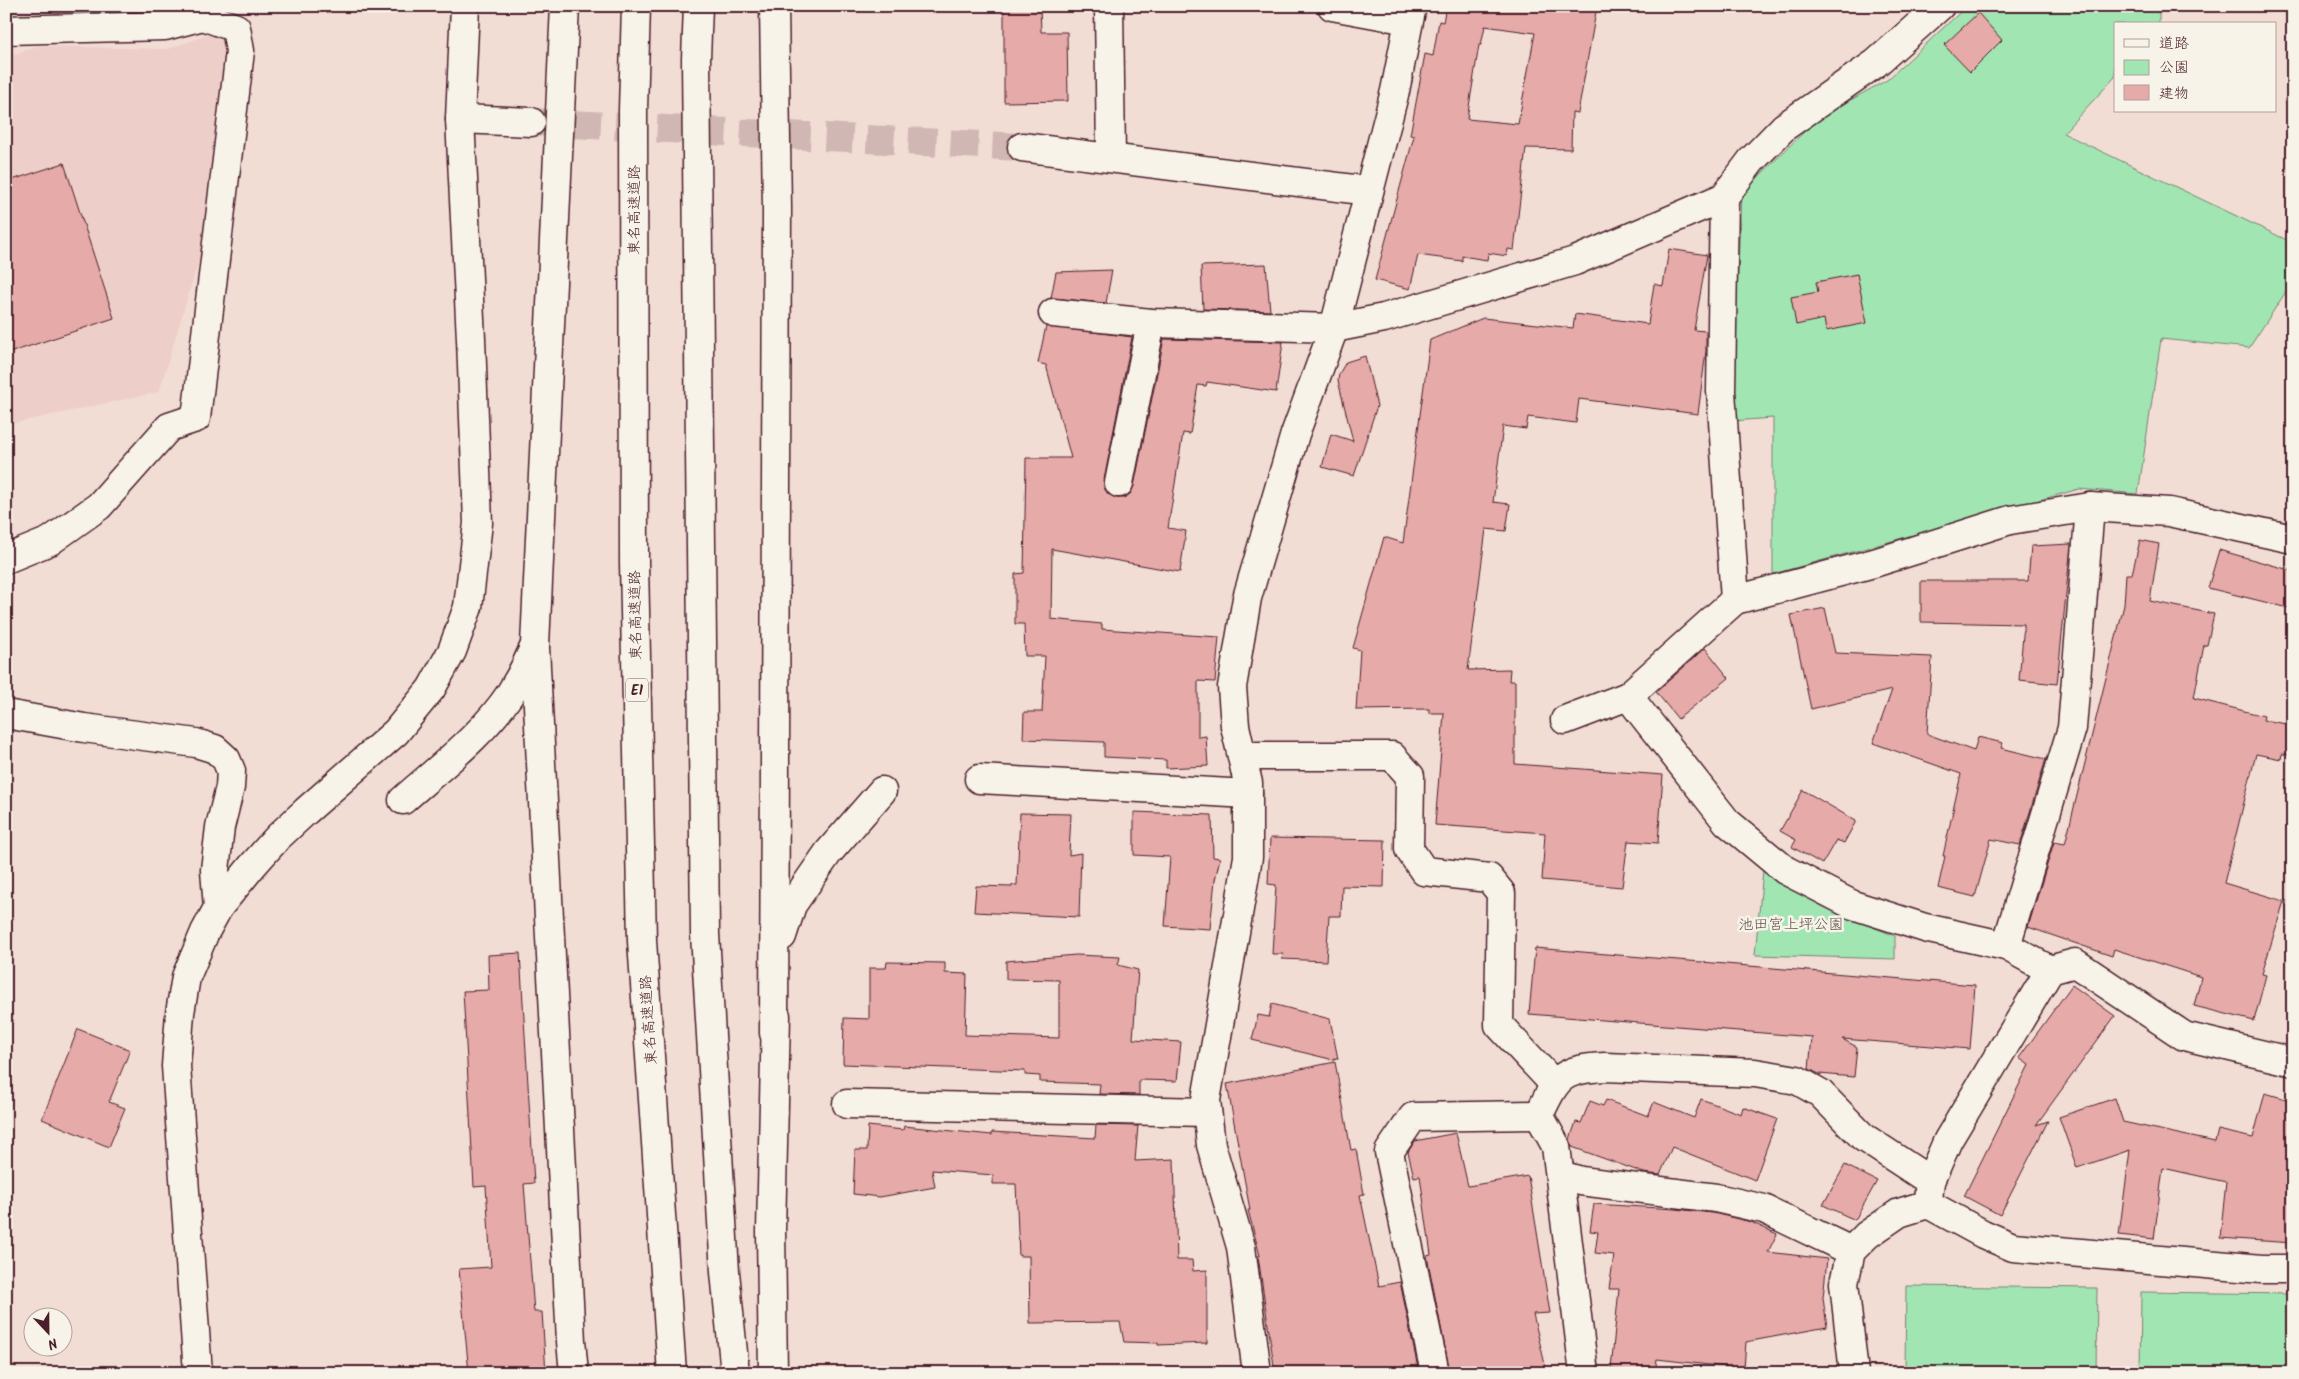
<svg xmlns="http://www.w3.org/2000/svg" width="2299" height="1379" font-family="Kalam,'Klee One',sans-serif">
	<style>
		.built { fill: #eecec8 }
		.green { fill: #a1e6b2; stroke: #76826e }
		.building { fill: #e6aaa9; stroke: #4a1f2b; fill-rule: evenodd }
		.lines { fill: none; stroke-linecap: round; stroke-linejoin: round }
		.minor-tunnel { stroke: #d0b7b3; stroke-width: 28; stroke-dasharray: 28 14; stroke-linecap: butt }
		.minor-casing { stroke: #4a1f2b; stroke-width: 31 }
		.highway-casing { stroke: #4a1f2b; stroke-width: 31 }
		.minor { stroke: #f7f3e8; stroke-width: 28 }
		.highway { stroke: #f7f3e8; stroke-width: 28 }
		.labels { text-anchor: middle; stroke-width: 5; stroke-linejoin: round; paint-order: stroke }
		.shield { fill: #f7f3e8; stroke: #7e5f64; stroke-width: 1 }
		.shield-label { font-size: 14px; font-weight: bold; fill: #4a1f2b }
		.street-label { font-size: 15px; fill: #4a1f2b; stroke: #f7f3e8 }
		.park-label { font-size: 15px; fill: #60514d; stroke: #f7f3e8 }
	</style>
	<rect width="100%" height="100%" fill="#f2ddd5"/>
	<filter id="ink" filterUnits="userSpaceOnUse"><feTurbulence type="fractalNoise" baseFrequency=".02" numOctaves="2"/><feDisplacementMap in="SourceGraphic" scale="10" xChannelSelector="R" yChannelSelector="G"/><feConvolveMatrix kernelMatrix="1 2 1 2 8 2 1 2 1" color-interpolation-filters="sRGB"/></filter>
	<g filter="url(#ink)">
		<g class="built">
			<path d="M213,33L229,40L230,66L220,90L201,253L159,392L6,425V57L37,46L168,49Z"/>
			<path d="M6,466L15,530L6,529Z"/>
		</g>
		<g class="green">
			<path d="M1967,6H2159V24H2115V77L2063,133L2293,243V281L2249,348L2161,339L2138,494L2079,489L1773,574V418L1732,421L1741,194L1818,118L1887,80Z"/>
			<path d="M1763,870L1822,906L1895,936V959L1755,955Z"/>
			<path d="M1906,1286L2097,1288L2096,1373H1905Z"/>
			<path d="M2141,1292L2293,1294V1373H2140Z"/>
		</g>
		<g class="building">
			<path d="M1004,6H1040L1041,32H1067L1068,101L1004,102Z"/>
			<path d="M1446,6H1597L1578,113L1572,112L1571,149L1526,148L1514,250L1508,249L1507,256L1488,253L1487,260L1462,256V261L1418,255L1410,289L1375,280L1414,136L1410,135L1425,54L1433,56L1439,21L1443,22ZM1485,26L1535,33L1518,124L1467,119L1479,45H1481Z"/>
			<path d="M1978,13L2002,40L1970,72L1944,45Z"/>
			<path d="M64,163L114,318L6,354V182Z"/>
			<path d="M1669,249L1707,255L1694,330L1706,331V351L1698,414L1579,399L1576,423L1528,417L1526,429L1503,426L1493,502L1510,504L1506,531L1486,529L1468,670L1510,669L1509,681H1515V764L1663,775L1658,843L1628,841L1622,887L1542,880L1545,833L1435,825L1444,713H1429V709L1356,710L1360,650L1353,648L1384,537L1403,543L1430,340L1483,318L1573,328L1575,314L1648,324L1654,284L1663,286Z"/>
			<path d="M1266,264L1270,311L1203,309L1201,266Z"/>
			<path d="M1112,270L1106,303L1051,298L1056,272Z"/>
			<path d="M1857,274L1867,323L1826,331L1824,319L1796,325L1791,297L1818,292L1816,282Z"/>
			<path d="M1046,326L1132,337L1104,480V488L1108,494L1116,498H1124L1130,494L1134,486L1164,339L1283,342L1276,392L1207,382L1206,386L1198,385L1190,434L1183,433L1168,528L1186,531L1180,572L1052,549L1051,619L1102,624V629L1219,637L1215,682L1198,681V737L1206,736L1208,766L1166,768V760L1104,757V742L1023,739L1024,712H1042L1045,656H1025L1024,624H1015V574L1024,573L1026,458H1071L1046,365L1038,363Z"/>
			<path d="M1365,356L1377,406L1354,476L1322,467L1331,434L1353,441L1338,381L1339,374L1346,362Z"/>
			<path d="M2140,540L2159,544L2150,601L2214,614L2207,645H2204L2194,698L2264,716L2263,720L2293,725V755L2282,754L2281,759L2256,754L2224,883L2284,901L2262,974L2266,975L2254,1021L2194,1006L2201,977L2114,949L2112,956L2028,927L2054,842L2065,844L2124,605L2126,574H2132Z"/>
			<path d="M2071,544L2057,684L2019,680L2024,624L1921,622V581H2028L2031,546Z"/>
			<path d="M2219,550L2293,571V609L2208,588Z"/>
			<path d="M1825,608L1835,653L1932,657L1927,734L1974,751L1978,737L2003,743L2001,748L2046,759L2020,845L1991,839L1975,897L1938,888L1945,856H1943L1961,774L1873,743L1892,690L1811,709L1791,615Z"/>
			<path d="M1705,648L1729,678L1678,719L1656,692Z"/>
			<path d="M1803,790L1856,821L1844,843L1836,840L1822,864L1792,847L1796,840L1780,831Z"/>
			<path d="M1134,812L1212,815L1213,857L1220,858L1215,880L1210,929L1165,926L1170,857L1134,855Z"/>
			<path d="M1020,813L1071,814L1069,855L1081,853L1079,917L974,912L976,886L1012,887V885H1017Z"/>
			<path d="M1270,838L1385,840L1384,887L1342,886L1341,916H1329L1326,961L1282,959L1283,954H1272L1276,885L1268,884Z"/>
			<path d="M1535,948L1975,985L1970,1049L1842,1039L1857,1047L1854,1077L1819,1074L1809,1069L1812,1037L1529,1014Z"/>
			<path d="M520,953L534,1183L524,1184L534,1312H542L546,1373H469L459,1269L491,1267L486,1186L474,1187L463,991L489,990L488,955Z"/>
			<path d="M1076,955L1120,957L1118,965L1138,970L1133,1039L1181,1042L1177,1081L1139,1080V1095L1099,1094L1100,1084L1040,1082V1076L1025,1075V1071L843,1064L844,1018L869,1019V968H886L887,962L945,963V973L967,974L965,1035L1059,1038V980L1006,979V961Z"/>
			<path d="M2072,985L2115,1016L2036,1125L2048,1121L2000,1215L1964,1196L2029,1065L2019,1058Z"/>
			<path d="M1272,1004L1330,1019L1338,1059L1334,1058V1060L1252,1040L1258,1015L1269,1017Z"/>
			<path d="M78,1029L130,1050L109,1102L125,1108L109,1147L42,1119Z"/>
			<path d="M1335,1062L1351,1150L1356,1149L1364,1194L1360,1195L1379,1286L1400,1282L1419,1373H1275L1258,1256H1260L1248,1210H1250L1227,1084Z"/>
			<path d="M2265,1093L2293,1101V1243L2220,1238L2226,1182L2163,1168L2154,1239L2119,1235L2130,1150L2077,1168L2059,1117L2115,1098L2123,1122L2215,1142L2218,1130L2253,1138Z"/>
			<path d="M1701,1099L1741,1114L1743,1107L1777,1119L1755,1180L1672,1147L1660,1175L1644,1173L1572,1147L1570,1139L1576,1122L1581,1123L1590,1101L1603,1106L1606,1100L1648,1116L1654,1102L1694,1118Z"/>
			<path d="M1096,1125L1138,1126L1135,1161L1174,1159L1177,1260H1192L1193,1271L1207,1270V1343L1158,1345V1343L1124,1342L1120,1322L1030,1323L1029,1256H1019L1016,1184H993V1175L932,1170L935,1187L880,1197L853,1194L855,1150H867L868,1126L903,1130L904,1126L992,1135V1132L1095,1138Z"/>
			<path d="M1456,1133L1468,1186L1528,1176L1550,1313L1533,1314L1547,1373H1450L1427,1256L1431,1255L1420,1176L1414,1177L1408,1152L1415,1141Z"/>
			<path d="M1845,1165L1877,1181L1855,1220L1823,1205Z"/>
			<path d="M1594,1204L1675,1209L1713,1213L1751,1222L1777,1234L1768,1252L1827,1259L1823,1298L1827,1327L1746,1342L1744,1369L1657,1359L1655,1373L1611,1369L1619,1289H1609L1614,1255L1595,1253L1598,1232L1590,1231Z"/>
		</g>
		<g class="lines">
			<path class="minor-tunnel" d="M531,122L1022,147"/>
			<g class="minor-casing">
				<g id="minor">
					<path d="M1109,6L1111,157"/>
					<path d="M1332,6L1408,20"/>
					<path d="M6,30L165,26L203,16L236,28L240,51L196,418L169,427L99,506L50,541L6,559"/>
					<path d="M460,119L531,122"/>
					<path d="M1022,147L1369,191"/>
					<path d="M1724,197L1721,391L1735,600"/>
					<path d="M1053,313L1151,323L1334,328L1384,318L1575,261L1724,197L1751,161L1784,127L1876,63L1940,6"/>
					<path d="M1119,483L1151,323"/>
					<path d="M1628,696L1727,822L1785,870L1853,905L1925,928L2006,946L2050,970"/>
					<path d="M6,714L84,728L196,743L215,749L226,759L231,771L230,787L220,827L215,870L218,908"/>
					<path d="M1565,720L1628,696L1735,600L1874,563L2010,520L2090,507L2169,512L2293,539"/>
					<path d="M1243,756H1392L1410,776L1409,849L1424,871L1489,878L1501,893L1499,1025L1554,1084"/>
					<path d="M979,779L1248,794"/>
					<path d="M2006,946L2072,728L2090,507"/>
					<path d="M847,1104L1207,1112"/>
					<path d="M1560,1175L1581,1181L1716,1198L1764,1209L1851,1251"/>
					<path d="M1928,1200L1930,1181L1948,1140L2050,970L2075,963L2184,1036L2293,1062"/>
					<path d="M198,1373L176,1066L180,1013L186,977L205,932L218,908L253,865L278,837L306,811L396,732L431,689L452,651L468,607L478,523L471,339L460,119L465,6"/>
					<path d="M1257,1373L1241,1247L1211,1145L1206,1100L1248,857V783L1235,726L1232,687L1247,598L1295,434L1334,328L1395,91L1412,6"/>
					<path d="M1435,1373L1389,1152L1413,1117L1539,1115"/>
					<path d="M1584,1373L1556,1146L1539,1115C1557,1077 1561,1069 1605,1067L1755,1073L1797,1080L1820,1093L1863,1137L1930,1181"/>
					<path d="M1854,1373L1844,1283L1851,1251L1867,1235L1899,1213L1928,1204L1983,1234L2013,1247L2262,1269H2293"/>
				</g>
			</g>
			<g class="highway-casing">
				<g id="highway">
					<path d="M636,6L633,110L634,563L642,941L672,1373"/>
					<path d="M698,6L696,59L705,934L725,1272L735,1373"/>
					<path d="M774,6L777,209L774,1033"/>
					<path d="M535,648L571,1341L574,1373"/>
					<path d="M403,800C440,767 483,735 510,694C520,678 528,662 535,645L565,6"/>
					<path d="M782,936L792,905L828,853L882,791"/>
					<path d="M773,1373L771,1231L776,1016"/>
				</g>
			</g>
			<use href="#minor" class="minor"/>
			<use href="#highway" class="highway"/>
		</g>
	</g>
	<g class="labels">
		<rect class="shield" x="626" y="678.5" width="22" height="23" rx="4"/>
		<g class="shield-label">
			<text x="637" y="695">E1</text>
		</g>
		<g class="street-label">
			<text transform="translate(634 210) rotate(-90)" y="5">東名高速道路</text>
			<text transform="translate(635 615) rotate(-91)" y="5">東名高速道路</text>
			<text transform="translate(648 1020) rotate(-94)" y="5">東名高速道路</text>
		</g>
		<g class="park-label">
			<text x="1791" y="929">池田宮上坪公園</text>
		</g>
	</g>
	<rect width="2299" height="1379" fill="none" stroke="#f7f3e8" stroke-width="25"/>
	<rect x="12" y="12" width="2274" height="1354" fill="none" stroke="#4a1f2b" stroke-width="2" filter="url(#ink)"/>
	<rect x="2114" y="22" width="162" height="90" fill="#f7f3e8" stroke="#b29e9c"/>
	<rect x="2124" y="39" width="25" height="8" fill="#f7f3e8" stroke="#b29e9c"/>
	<text x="2159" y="48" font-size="15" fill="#4a1f2b">道路</text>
	<rect x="2124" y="60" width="25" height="15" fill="#a1e6b2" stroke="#b29e9c"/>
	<text x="2159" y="72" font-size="15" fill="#4a1f2b">公園</text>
	<rect x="2124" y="85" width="25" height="15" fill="#e6aaa9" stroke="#b29e9c"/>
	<text x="2159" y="98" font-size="15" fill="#4a1f2b">建物</text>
	<g transform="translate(48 1332) rotate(158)"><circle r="24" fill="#f7f3e8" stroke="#b29e9c"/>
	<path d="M0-4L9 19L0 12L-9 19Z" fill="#4a1f2b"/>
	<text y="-8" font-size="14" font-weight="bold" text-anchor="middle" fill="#4a1f2b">N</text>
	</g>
</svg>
